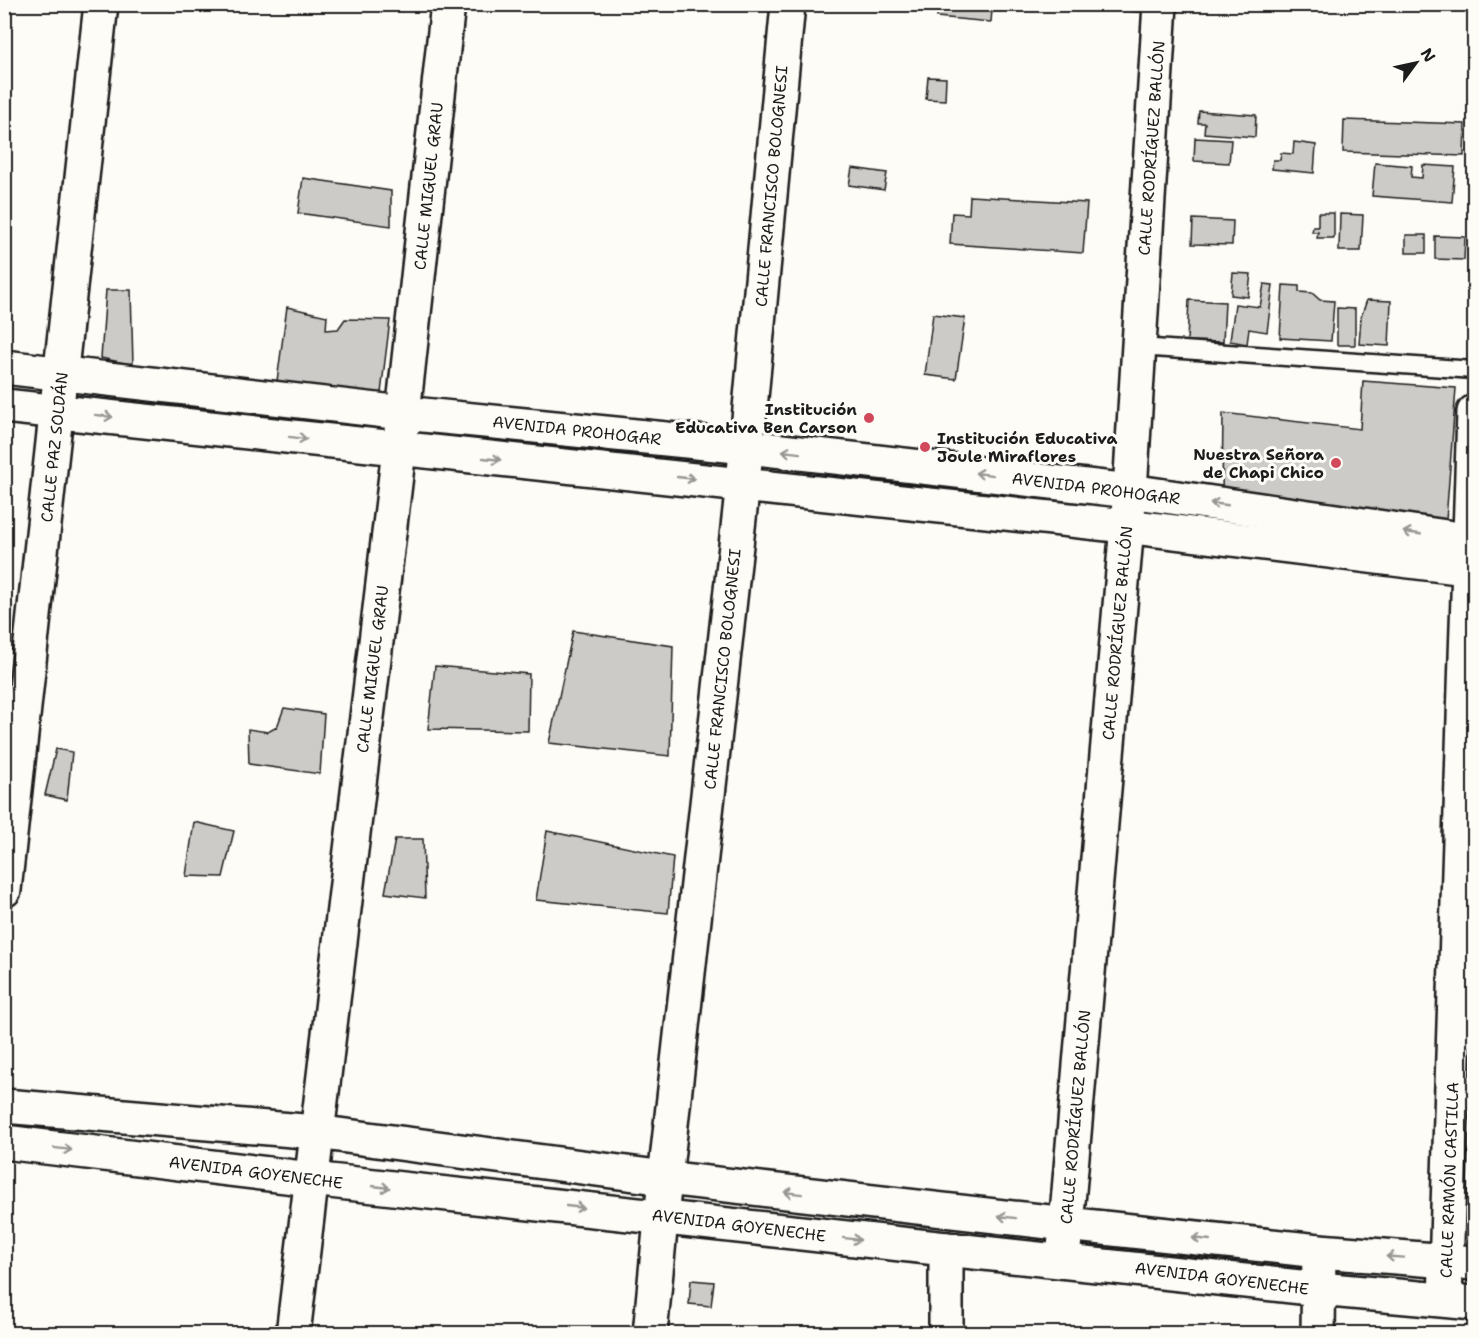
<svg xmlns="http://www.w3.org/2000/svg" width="1479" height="1338" font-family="'Shantell Sans',sans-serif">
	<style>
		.building { fill: #cccbc8; stroke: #1c1c1c; stroke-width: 1.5 }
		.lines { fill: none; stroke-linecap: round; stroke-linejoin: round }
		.lane-casing { stroke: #1c1c1c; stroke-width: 21 }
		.street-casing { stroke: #1c1c1c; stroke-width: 38 }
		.secondary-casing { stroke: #1c1c1c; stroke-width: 38 }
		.lane { stroke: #fdfcf7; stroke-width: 16 }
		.street { stroke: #fdfcf7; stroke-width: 33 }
		.secondary { stroke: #fdfcf7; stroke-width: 33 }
		.oneway { stroke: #989794 }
		.poi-dot { fill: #d1495b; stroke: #fdfcf7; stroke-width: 2 }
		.labels { text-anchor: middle; stroke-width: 6; stroke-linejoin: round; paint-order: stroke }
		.street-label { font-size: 16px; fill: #1c1c1c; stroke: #fdfcf7 }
		.poi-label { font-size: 16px; font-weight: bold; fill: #1c1c1c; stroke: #fdfcf7; text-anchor: end }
	</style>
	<rect width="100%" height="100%" fill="#fdfcf7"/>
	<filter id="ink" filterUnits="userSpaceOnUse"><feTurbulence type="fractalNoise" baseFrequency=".0167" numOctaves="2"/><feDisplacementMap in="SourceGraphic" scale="12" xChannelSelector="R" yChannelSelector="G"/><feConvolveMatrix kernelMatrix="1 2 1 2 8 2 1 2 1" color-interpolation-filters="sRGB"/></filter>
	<g filter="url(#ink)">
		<g class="building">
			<path d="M938,4H985V10H992L991,22L937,17Z"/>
			<path d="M1089,4H1140L1139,12L1088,8Z"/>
			<path d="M928,77L946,78L945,100L926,99Z"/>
			<path d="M1199,111L1256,115L1255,137L1204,133L1205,123H1198Z"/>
			<path d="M1344,120L1465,124L1464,156L1343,152Z"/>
			<path d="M1195,138L1231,140L1229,163L1194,161Z"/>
			<path d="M1294,142L1316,145L1314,173L1272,169L1273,160H1280L1281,153L1293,154Z"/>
			<path d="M1375,163L1412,166L1411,177L1422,178L1423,165L1455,167L1452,202L1372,196Z"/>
			<path d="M852,168L887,173L884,190L849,185Z"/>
			<path d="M303,178L391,191V226L298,213Z"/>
			<path d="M970,196L1087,203L1083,253L950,244L952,213L969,214Z"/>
			<path d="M1318,213H1334V238H1317L1318,232H1312L1313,227H1318Z"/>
			<path d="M1340,214L1363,215L1361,251H1339Z"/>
			<path d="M1193,219L1233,221L1232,245L1192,244Z"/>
			<rect x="1406" y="235" width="20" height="18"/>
			<path d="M1435,236L1465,237L1464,260L1435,259Z"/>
			<path d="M1233,273L1251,274L1248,297L1231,295Z"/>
			<path d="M1264,284L1273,285L1267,332L1249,329L1247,344L1230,341L1235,304L1260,307Z"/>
			<path d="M1283,285L1299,286V292L1312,293L1320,300L1334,301L1331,341L1280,338Z"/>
			<path d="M106,290H131L133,365L101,358Z"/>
			<path d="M1189,300L1225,302L1223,342L1187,341Z"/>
			<path d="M1367,300L1391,301L1389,346L1359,344L1361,317Z"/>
			<path d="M287,307L327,316L326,330L338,329L345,319L390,320L381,393L277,381Z"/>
			<path d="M1337,308L1355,309V345H1337Z"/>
			<path d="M933,314L965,318L956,379L925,375Z"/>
			<path d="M1363,381L1456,388L1446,520L1222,497L1223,413L1360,429Z"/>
			<path d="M573,631L673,646L670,756L549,743Z"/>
			<path d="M435,666L529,674L528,731L428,729Z"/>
			<path d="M284,708L324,714L320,774L249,764L248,729L268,732L277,727Z"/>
			<path d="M56,749L72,752L67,800L45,795Z"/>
			<path d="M194,822L234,831L223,877L186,876Z"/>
			<path d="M547,831L673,857L668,913L536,900Z"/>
			<path d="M395,839H423L425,898L385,893Z"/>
			<path d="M691,1280L714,1282L711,1306L689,1304Z"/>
		</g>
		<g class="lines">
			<g class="lane-casing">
				<path id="lane" d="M1139,347L1474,370"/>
			</g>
			<g class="street-casing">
				<g id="street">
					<path d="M4,890L101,4"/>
					<path d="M1063,1260L1130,491L1160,4"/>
					<path d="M1445,1300L1474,412"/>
					<path d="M293,1334L399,450L448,4"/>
					<path d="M650,1334L665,1178L743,483L788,4"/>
					<path d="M946,1334V1249"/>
					<path d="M1318,1334L1319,1251"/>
				</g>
			</g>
			<g class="secondary-casing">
				<g id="secondary">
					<path d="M4,367L403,413L747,447L1130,491L1474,541"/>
					<path d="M4,406L1126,526L1474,569"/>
					<path d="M4,1106L316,1132L665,1178L1066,1224L1319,1251L1474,1263"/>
					<path d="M4,1142L311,1179L946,1249L1319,1289L1474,1303"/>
				</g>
			</g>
			<use href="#lane" class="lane"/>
			<use href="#street" class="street"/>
			<use href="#secondary" class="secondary"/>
		</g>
		<defs><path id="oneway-shaft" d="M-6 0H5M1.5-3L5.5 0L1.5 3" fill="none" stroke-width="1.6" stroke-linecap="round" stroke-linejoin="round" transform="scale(1.5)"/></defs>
		<g class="oneway">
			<use href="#oneway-shaft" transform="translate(104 416) rotate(7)"/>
			<use href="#oneway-shaft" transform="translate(298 438) rotate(7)"/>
			<use href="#oneway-shaft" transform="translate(791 452) rotate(-173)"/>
			<use href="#oneway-shaft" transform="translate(492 459) rotate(6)"/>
			<use href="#oneway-shaft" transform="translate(984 474) rotate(-173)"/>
			<use href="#oneway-shaft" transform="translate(686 478) rotate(6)"/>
			<use href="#oneway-shaft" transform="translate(1219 504) rotate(-172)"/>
			<use href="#oneway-shaft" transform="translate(1412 533) rotate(-172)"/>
			<use href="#oneway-shaft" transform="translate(63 1149) rotate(7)"/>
			<use href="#oneway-shaft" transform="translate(381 1187) rotate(6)"/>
			<use href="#oneway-shaft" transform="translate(793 1193) rotate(-173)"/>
			<use href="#oneway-shaft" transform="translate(575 1207) rotate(6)"/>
			<use href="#oneway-shaft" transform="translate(1007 1217) rotate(-173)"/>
			<use href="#oneway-shaft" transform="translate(852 1239) rotate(7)"/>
			<use href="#oneway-shaft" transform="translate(1201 1239) rotate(-174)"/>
			<use href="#oneway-shaft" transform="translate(1395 1257) rotate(-176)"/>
		</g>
	</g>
	<g class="poi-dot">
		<circle cx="869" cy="418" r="6"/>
		<circle cx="925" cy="447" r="6"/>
		<circle cx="1336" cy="463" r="6"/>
	</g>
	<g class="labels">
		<g class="street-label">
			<text transform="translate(1151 148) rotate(-86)" y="6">CALLE RODRÍGUEZ BALLÓN</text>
			<text transform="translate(428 186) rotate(-84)" y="6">CALLE MIGUEL GRAU</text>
			<text transform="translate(771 186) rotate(-85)" y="6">CALLE FRANCISCO BOLOGNESI</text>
			<text transform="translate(577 430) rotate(6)" y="6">AVENIDA PROHOGAR</text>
			<text transform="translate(54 447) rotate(-84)" y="6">CALLE PAZ SOLDÁN</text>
			<text transform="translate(1096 488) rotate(7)" y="6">AVENIDA PROHOGAR</text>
			<text transform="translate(1117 633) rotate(-85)" y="6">CALLE RODRÍGUEZ BALLÓN</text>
			<text transform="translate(372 669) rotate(-83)" y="6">CALLE MIGUEL GRAU</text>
			<text transform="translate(722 669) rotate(-84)" y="6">CALLE FRANCISCO BOLOGNESI</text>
			<text transform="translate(1075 1117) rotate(-85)" y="6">CALLE RODRÍGUEZ BALLÓN</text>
			<text transform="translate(256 1172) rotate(7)" y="6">AVENIDA GOYENECHE</text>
			<text transform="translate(1449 1180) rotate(-88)" y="6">CALLE RAMÓN CASTILLA</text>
			<text transform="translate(739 1225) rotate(7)" y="6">AVENIDA GOYENECHE</text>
			<text transform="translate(1222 1278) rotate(7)" y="6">AVENIDA GOYENECHE</text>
		</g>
		<g class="poi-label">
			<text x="857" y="415">Institución<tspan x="857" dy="18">Educativa Ben Carson</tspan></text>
			<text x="937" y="444" text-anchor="start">Institución Educativa<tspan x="937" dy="18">Joule Miraflores</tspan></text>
			<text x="1324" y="460">Nuestra Señora<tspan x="1324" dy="18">de Chapi Chico</tspan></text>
		</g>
	</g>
	<rect width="1479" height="1338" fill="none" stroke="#fdfcf7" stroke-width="24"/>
	<rect x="12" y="12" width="1455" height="1314" fill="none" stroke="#1c1c1c" stroke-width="2" filter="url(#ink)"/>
	<g transform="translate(1416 63) rotate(57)" stroke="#fdfcf7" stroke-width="4.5" paint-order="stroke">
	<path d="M0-4.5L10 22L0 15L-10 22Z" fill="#1c1c1c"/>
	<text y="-9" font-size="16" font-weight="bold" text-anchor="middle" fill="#1c1c1c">N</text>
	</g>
</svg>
